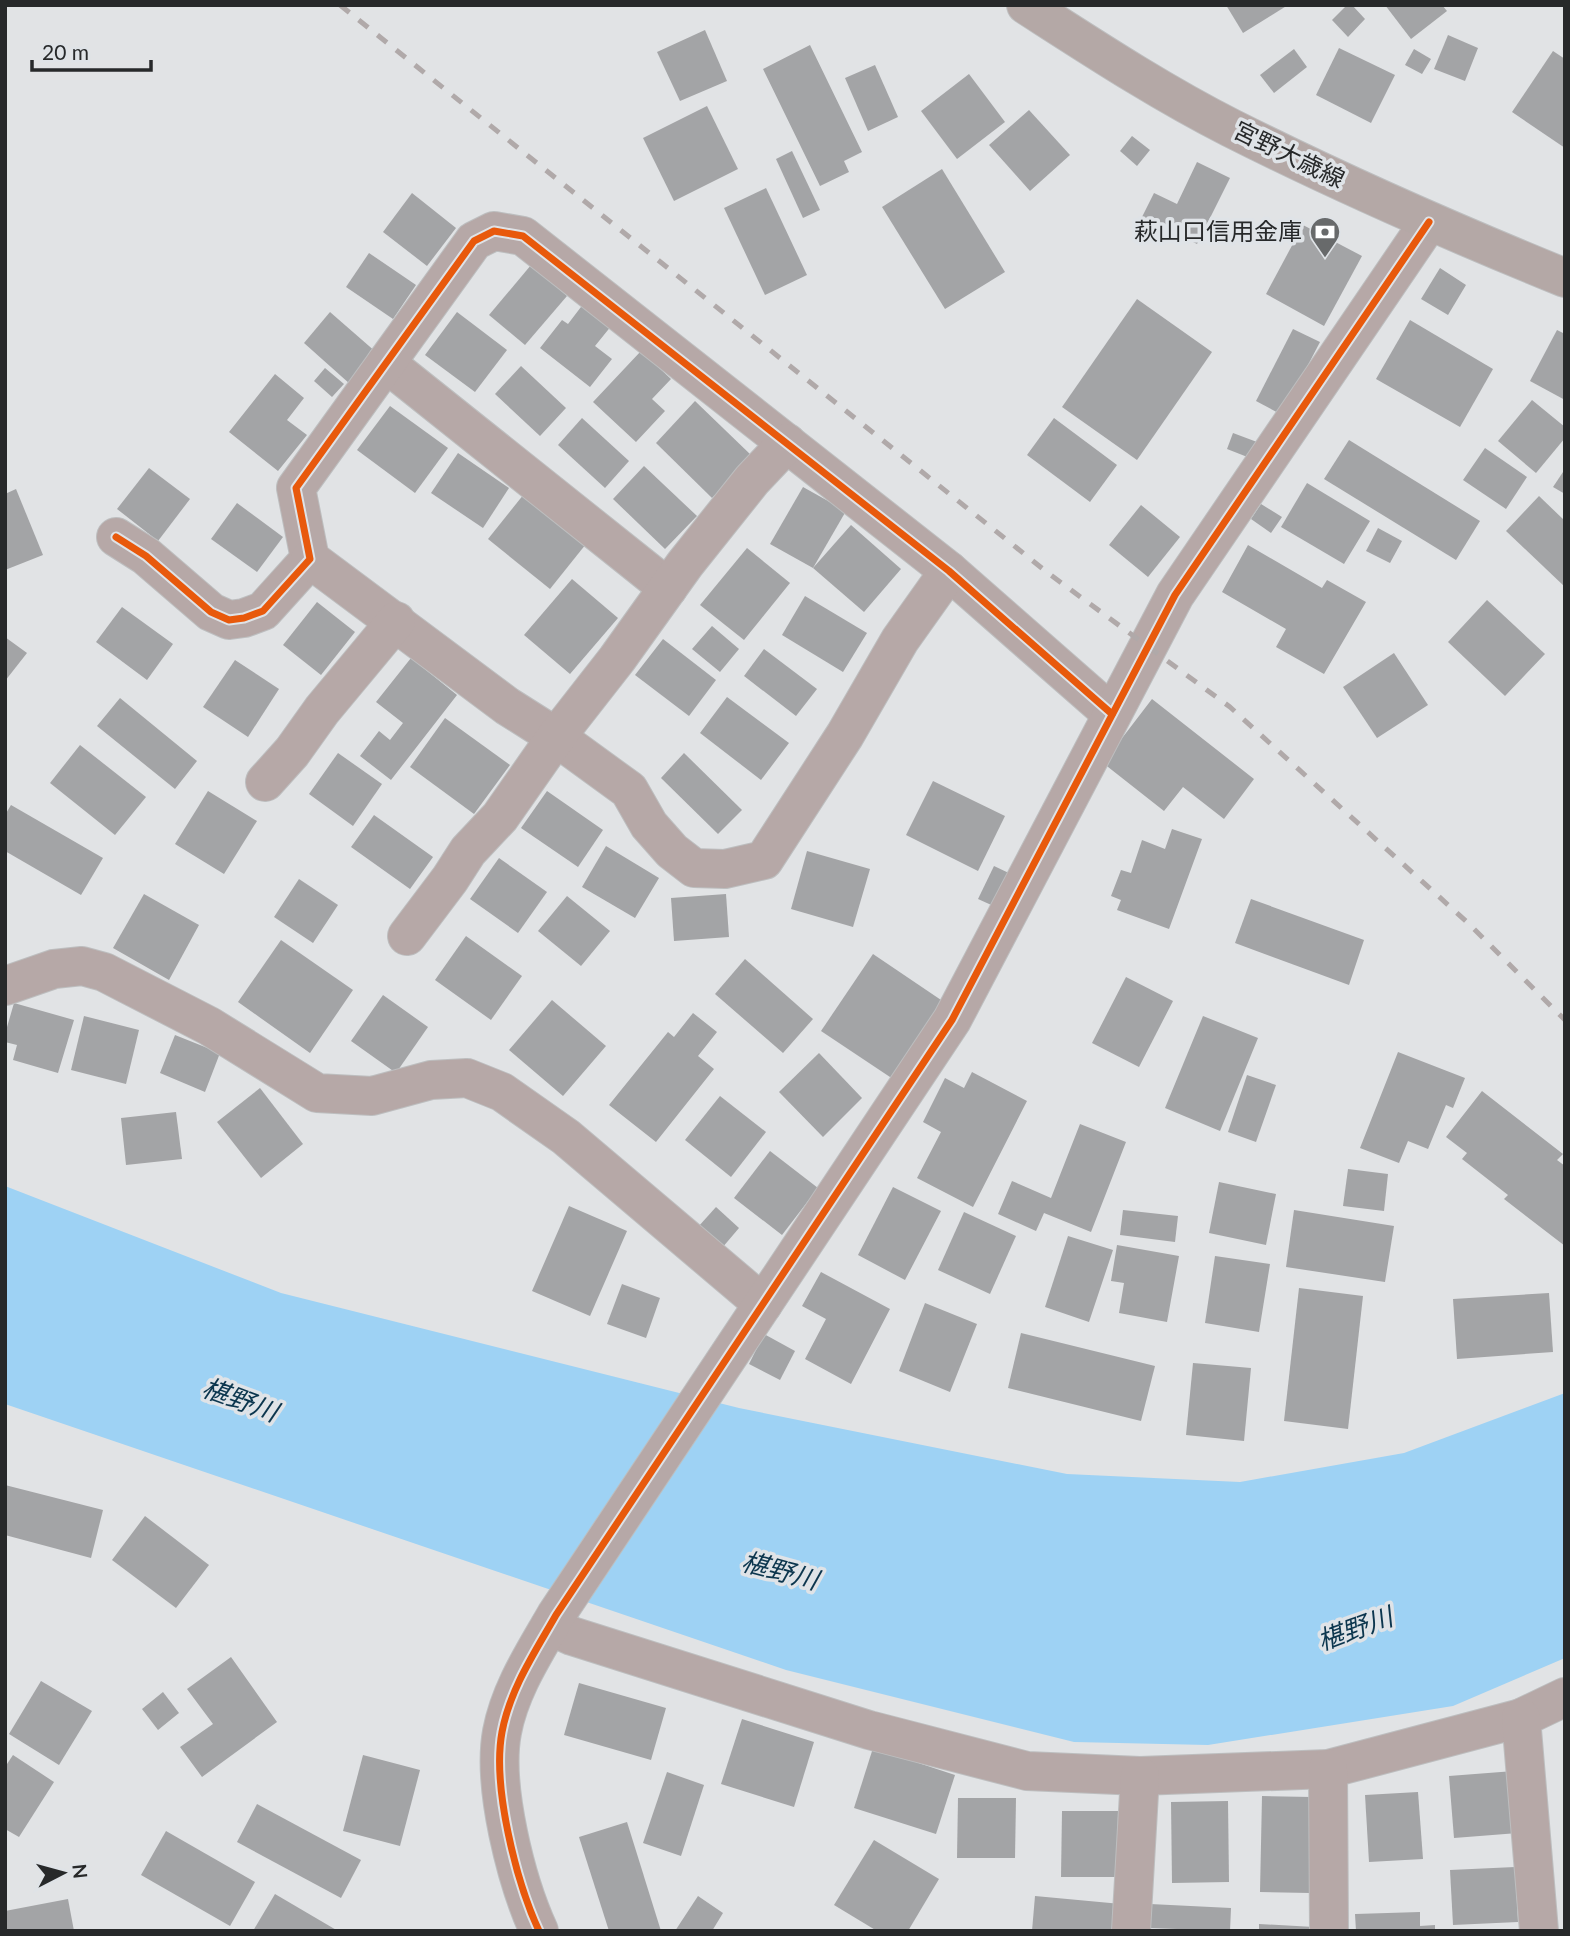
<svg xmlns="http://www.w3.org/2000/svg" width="1570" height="1936" font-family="Lato,'Noto Sans JP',sans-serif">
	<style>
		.water { fill: #9ed2f4 }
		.building { fill: #a3a4a6 }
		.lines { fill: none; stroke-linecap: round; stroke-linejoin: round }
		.minor-casing { stroke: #bdbebf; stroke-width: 40 }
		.secondary-casing { stroke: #bdbebf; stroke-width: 40 }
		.minor { stroke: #b6a8a7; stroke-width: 38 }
		.secondary { stroke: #b4a8a6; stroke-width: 38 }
		.rail { stroke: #b0a9a9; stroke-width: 5; stroke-dasharray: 12 12; stroke-linecap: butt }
		.cycleway-casing { stroke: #dfe3e7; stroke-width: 11 }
		.cycleway { stroke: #e8590c; stroke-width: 7 }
		.labels { text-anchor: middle; stroke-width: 7; stroke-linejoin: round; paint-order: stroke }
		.street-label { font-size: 24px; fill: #27292a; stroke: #dfe3e7 }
		.poi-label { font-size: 24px; fill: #27292a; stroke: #dfe3e7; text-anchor: end }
		.water-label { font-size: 26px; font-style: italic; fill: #0c364e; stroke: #dfe3e7 }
	</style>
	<rect width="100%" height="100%" fill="#e1e3e5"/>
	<path class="water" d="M5,1186L281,1293L739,1408L1067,1474L1240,1482L1404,1453L1565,1393V1658L1453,1706L1208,1745L1074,1742L786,1670L5,1404Z"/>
	<g class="building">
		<path d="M1226,5H1288L1243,33Z"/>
		<path d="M1347,5H1352L1365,19L1348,37L1332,20Z"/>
		<path d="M1385,5H1442L1447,11L1411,39Z"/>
		<path d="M705,30L727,81L680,101L657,52Z"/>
		<path d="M1448,35L1478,48L1465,81L1434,69Z"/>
		<path d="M810,45L862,152L844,161L849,172L820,186L763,69Z"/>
		<path d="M1339,48L1395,75L1371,123L1316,95Z"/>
		<path d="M1294,49L1307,67L1274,93L1260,75Z"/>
		<path d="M1414,49L1431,59L1422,74L1405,65Z"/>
		<path d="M1553,51L1565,59V148L1512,112Z"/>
		<path d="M875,65L898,117L868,131L845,78Z"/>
		<path d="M969,74L1005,122L957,159L921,111Z"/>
		<path d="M707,106L738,169L674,201L643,138Z"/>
		<path d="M1029,110L1070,155L1030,191L989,145Z"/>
		<path d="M1132,136L1150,150L1137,166L1120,151Z"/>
		<path d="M792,151L820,210L803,218L776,159Z"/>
		<path d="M1197,162L1230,178L1197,244L1142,217L1154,193L1177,204Z"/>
		<path d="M942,169L1005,272L945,309L882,207Z"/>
		<path d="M766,188L807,275L765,295L724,208Z"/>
		<path d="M412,193L456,228L427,266L383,232Z"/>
		<path d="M1303,225L1362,256L1324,326L1266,294Z"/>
		<path d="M369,253L416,285L393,319L346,287Z"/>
		<path d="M531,265L567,296L525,345L489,315Z"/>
		<path d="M1440,268L1466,285L1448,315L1421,299Z"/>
		<path d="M1137,299L1212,352L1137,460L1062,407Z"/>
		<path d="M584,303L612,325L595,346L612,359L590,387L540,348L562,320L568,324Z"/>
		<path d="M330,312L377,353L350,384L304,343Z"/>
		<path d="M457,312L507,350L475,392L425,355Z"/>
		<path d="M1410,320L1493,369L1460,427L1376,379Z"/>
		<path d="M1293,329L1320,342L1282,415L1256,401Z"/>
		<path d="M1557,330L1565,334V400L1530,381Z"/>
		<path d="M641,351L671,379L652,399L665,411L636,442L593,402Z"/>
		<path d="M521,366L566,408L540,436L495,394Z"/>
		<path d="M325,368L344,384L332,397L314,381Z"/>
		<path d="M275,374L304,398L287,420L307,435L278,471L229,432Z"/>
		<path d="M1532,400L1565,427V438L1536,473L1498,441Z"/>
		<path d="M695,401L752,456L712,498L656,443Z"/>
		<path d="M390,406L448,448L415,493L357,450Z"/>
		<path d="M582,418L629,461L605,488L558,445Z"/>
		<path d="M1054,418L1117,465L1090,502L1027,455Z"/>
		<path d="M1233,433L1257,442L1250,458L1227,449Z"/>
		<path d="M1349,440L1480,521L1456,560L1324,479Z"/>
		<path d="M1485,448L1527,477L1506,509L1463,480Z"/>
		<path d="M458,453L509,488L483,528L431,493Z"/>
		<path d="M644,466L697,516L665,549L613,499Z"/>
		<path d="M149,468L190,499L158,541L117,509Z"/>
		<path d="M1565,469V494L1553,487Z"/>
		<path d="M1307,483L1370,521L1344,564L1281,527Z"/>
		<path d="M803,487L846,511L813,568L770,544Z"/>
		<path d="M16,489L43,555L5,570V494Z"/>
		<path d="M528,489L590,539L550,589L488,539Z"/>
		<path d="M1539,496L1565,521V587L1506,531Z"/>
		<path d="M237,503L283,537L257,572L211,539Z"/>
		<path d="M1261,504L1282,517L1271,533L1251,519Z"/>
		<path d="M1141,505L1180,537L1148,577L1109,545Z"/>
		<path d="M851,525L901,569L864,612L813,568Z"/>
		<path d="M1378,528L1402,541L1390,563L1366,551Z"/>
		<path d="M1248,545L1322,588L1327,580L1366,602L1324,674L1276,647L1286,629L1222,592Z"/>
		<path d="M747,548L790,583L744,640L700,605Z"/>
		<path d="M572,579L618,618L570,674L524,635Z"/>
		<path d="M805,596L867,633L843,672L782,635Z"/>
		<path d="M1487,600L1545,654L1505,696L1448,642Z"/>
		<path d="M317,602L355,632L321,675L283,645Z"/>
		<path d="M122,607L173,644L147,680L96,642Z"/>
		<path d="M712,626L739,649L720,672L692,649Z"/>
		<path d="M5,637L27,653L5,681Z"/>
		<path d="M663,639L716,680L689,716L635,675Z"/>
		<path d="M764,649L817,689L796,716L744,676Z"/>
		<path d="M1394,653L1428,705L1377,738L1343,687Z"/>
		<path d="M411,658L457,695L391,780L360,756L379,731L390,740L403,723L376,702Z"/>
		<path d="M235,660L279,689L248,737L203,707Z"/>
		<path d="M727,697L789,743L761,780L700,733Z"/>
		<path d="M120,698L197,761L175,789L97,726Z"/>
		<path d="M1152,699L1254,779L1224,819L1183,787L1164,811L1103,763Z"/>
		<path d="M445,718L510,765L474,814L410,767Z"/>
		<path d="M80,745L146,797L115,835L50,783Z"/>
		<path d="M338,753L382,784L353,826L309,794Z"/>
		<path d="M684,753L742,810L718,834L661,778Z"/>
		<path d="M933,781L1005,816L978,871L906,835Z"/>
		<path d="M208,791L257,821L224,874L175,844Z"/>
		<path d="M547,791L603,830L578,867L521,828Z"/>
		<path d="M11,805L103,858L81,895L5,851V815Z"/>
		<path d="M374,815L433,857L410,889L351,847Z"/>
		<path d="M1172,829L1202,839L1169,929L1117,910L1121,900L1111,896L1121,870L1131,873L1142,840L1165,849Z"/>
		<path d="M606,846L659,878L635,918L582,887Z"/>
		<path d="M807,851L870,869L853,927L791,909Z"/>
		<path d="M499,858L547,892L518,933L470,899Z"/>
		<path d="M994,866L1013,875L998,908L978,899Z"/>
		<path d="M299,879L338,905L313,943L274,917Z"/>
		<path d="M144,894L199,925L169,980L113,948Z"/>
		<path d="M726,894L729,937L674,941L671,898Z"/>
		<path d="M567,896L610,931L581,966L538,931Z"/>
		<path d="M1251,899L1364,940L1349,985L1235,943Z"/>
		<path d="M466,936L522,976L491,1020L435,980Z"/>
		<path d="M281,940L353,990L310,1053L238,1002Z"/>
		<path d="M873,954L944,1002L893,1079L821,1031Z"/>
		<path d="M745,959L813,1019L783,1053L715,994Z"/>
		<path d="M1126,977L1173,1001L1139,1067L1092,1043Z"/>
		<path d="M383,995L428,1027L396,1073L351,1041Z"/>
		<path d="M552,1000L606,1046L563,1096L509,1050Z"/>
		<path d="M14,1003L74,1020L58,1073L13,1060L17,1045L5,1042V1034Z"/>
		<path d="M693,1013L717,1032L698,1056L714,1069L656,1142L609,1105L668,1032L674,1037Z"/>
		<path d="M84,1016L139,1030L126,1084L71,1070Z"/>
		<path d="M1203,1016L1258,1038L1220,1131L1165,1108Z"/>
		<path d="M175,1035L220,1053L205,1092L160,1073Z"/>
		<path d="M1398,1052L1465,1078L1453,1108L1446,1105L1428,1149L1408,1141L1399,1163L1360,1148Z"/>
		<path d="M819,1053L862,1098L823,1137L779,1092Z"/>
		<path d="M972,1072L1027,1101L973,1207L917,1178L941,1132L923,1122L945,1078L964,1088Z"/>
		<path d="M1247,1075L1276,1085L1256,1142L1228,1132Z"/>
		<path d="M260,1088L303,1144L261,1178L217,1122Z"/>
		<path d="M1482,1091L1563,1154L1557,1160L1565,1166V1246L1504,1199L1508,1195L1462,1159L1467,1153L1446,1137Z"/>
		<path d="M720,1096L766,1132L731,1177L685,1140Z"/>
		<path d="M176,1112L182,1159L126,1165L121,1118Z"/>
		<path d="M1080,1124L1126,1142L1091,1232L1044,1213L1036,1231L998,1214L1012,1181L1051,1198Z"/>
		<path d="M770,1151L818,1188L782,1235L734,1198Z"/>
		<path d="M1348,1169L1388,1174L1384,1211L1343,1206Z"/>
		<path d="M1219,1182L1276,1194L1266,1245L1209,1233Z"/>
		<path d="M893,1187L941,1211L905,1280L858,1255Z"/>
		<path d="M569,1206L627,1231L590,1316L532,1291Z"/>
		<path d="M716,1207L739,1228L722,1248L698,1227Z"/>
		<path d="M1123,1210L1178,1216L1175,1242L1120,1235Z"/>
		<path d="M1294,1210L1394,1226L1385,1282L1286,1267Z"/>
		<path d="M964,1212L1016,1236L990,1294L938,1270Z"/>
		<path d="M1068,1236L1113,1250L1089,1322L1045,1307Z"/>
		<path d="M1117,1245L1179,1256L1167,1322L1119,1313L1124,1283L1111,1281Z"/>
		<path d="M1215,1256L1270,1264L1259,1332L1205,1323Z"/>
		<path d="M821,1272L890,1309L851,1384L805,1359L826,1319L802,1306Z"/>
		<path d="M622,1284L660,1298L646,1338L607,1324Z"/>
		<path d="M1299,1288L1363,1296L1348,1429L1284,1421Z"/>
		<path d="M1549,1293L1553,1352L1457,1359L1453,1299Z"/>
		<path d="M925,1303L977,1324L950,1392L899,1371Z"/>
		<path d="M1021,1333L1155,1366L1141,1421L1008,1388Z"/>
		<path d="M764,1334L795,1351L780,1380L749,1364Z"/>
		<path d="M1193,1363L1251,1368L1244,1441L1186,1435Z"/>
		<path d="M5,1485L103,1510L91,1558L5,1535Z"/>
		<path d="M145,1516L209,1565L176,1608L112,1560Z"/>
		<path d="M231,1657L277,1722L202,1777L180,1747L213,1724L187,1689Z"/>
		<path d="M41,1681L92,1711L59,1765L9,1734Z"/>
		<path d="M579,1683L666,1708L651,1760L564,1735Z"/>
		<path d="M163,1692L179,1713L158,1730L142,1709Z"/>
		<path d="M742,1719L814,1742L794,1807L721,1784Z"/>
		<path d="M873,1748L955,1775L936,1834L854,1808Z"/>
		<path d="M13,1755L54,1782L19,1837L5,1829V1767Z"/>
		<path d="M363,1755L420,1770L400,1846L343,1831Z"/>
		<path d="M1514,1771L1518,1833L1454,1838L1449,1776Z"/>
		<path d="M667,1772L704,1785L681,1856L643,1843Z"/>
		<path d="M1418,1792L1423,1859L1369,1862L1365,1795Z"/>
		<path d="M1262,1796L1312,1797L1310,1893L1260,1892Z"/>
		<path d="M958,1798H1016L1015,1858H957Z"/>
		<path d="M1228,1801L1229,1882L1172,1883L1171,1802Z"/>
		<path d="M257,1804L361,1860L341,1898L237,1842Z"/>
		<path d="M1062,1811H1118L1117,1877H1061Z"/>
		<path d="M627,1822L661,1931H609L579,1837Z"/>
		<path d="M166,1831L255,1882L230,1926L141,1875Z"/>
		<path d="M874,1840L939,1879L908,1931H877L834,1905Z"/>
		<path d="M1515,1867L1518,1922L1453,1925L1450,1870Z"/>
		<path d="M275,1894L338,1931H253Z"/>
		<path d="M698,1896L723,1913L712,1931H675Z"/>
		<path d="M1035,1896L1121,1904L1118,1931H1032Z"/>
		<path d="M68,1899L74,1931H5V1911Z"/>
		<path d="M1150,1904L1231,1908L1230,1931H1177V1929L1149,1928Z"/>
		<path d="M1420,1912V1926L1435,1925V1931H1356L1355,1914Z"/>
		<path d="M1259,1924L1314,1927V1931H1259Z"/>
	</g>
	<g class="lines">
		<g class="minor-casing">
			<g id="minor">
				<path d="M386,363L668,588"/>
				<path d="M116,537L146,556L211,612L229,620L244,618L263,611L310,559L296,488L474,241L494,231L523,236L949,571L1112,714"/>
				<path d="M310,559L507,706L556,737L629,790L649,825L672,851L694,868L725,869L764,860L845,735L900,640L949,571"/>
				<path d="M265,782L292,752L322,710L396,621"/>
				<path d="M407,936L450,879L468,851L500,817L556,737L617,659L685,564L752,480L787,443"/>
				<path d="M5,986L54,969L82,966L104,972L209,1026L317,1093L372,1096L431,1080L467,1078L502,1092L566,1137L763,1304"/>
				<path d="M550,1626L572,1636L869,1730L1027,1771L1140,1776L1328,1769L1521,1718L1565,1697"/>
				<path d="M1521,1718L1539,1931"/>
				<path d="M1328,1769L1329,1931"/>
				<path d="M539,1931C516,1881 492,1786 502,1732C510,1689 535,1652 556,1615L952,1020L1175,595L1429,222"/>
				<path d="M1131,1931L1140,1776"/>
			</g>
		</g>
		<g class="secondary-casing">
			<path id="secondary" d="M1026,5C1093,48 1160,92 1231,128C1340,183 1452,232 1565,278"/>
		</g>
		<use href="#minor" class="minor"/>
		<use href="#secondary" class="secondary"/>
		<path class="rail" d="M340,5L1048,573L1230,707L1468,923L1565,1020"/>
		<g class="cycleway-casing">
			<g id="cycleway">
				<path d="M116,537L146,556L211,612L229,620L244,618L263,611L310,559L296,488L474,241L494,231L523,236L949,571L1112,714"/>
				<path d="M539,1931C516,1881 492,1786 502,1732C510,1689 535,1652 556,1615L952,1020L1175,595L1429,222"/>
			</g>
		</g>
		<use href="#cycleway" class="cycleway"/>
	</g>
	<defs>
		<g id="bank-pin" transform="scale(1.575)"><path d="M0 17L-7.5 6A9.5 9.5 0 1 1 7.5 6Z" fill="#686a6b" stroke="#dfe3e7"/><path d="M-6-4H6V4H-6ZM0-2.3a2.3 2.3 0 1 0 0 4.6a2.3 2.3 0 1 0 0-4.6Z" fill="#fff"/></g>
	</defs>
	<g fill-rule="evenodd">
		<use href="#bank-pin" x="1325" y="232"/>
	</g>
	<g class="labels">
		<g class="street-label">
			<text transform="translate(1289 155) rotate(26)" y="8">宮野大歳線</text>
		</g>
		<g class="poi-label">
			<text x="1302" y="240">萩山口信用金庫</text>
		</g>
		<g class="water-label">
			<text transform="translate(240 1400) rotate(20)" y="9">椹野川</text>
			<text transform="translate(780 1571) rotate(15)" y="9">椹野川</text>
			<text transform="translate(1355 1629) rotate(-20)" y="9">椹野川</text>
		</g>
	</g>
	<rect width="1570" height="1936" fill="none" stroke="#27292a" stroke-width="14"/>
	<g transform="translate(63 1873) rotate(84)" stroke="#dfe3e7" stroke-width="5" paint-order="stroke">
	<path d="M0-5L12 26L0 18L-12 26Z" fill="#27292a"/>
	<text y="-10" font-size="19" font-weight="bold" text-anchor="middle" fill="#27292a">N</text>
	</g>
	<path d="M32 60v10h119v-10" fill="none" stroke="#27292a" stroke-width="3.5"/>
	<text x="42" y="60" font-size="21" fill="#27292a" stroke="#dfe3e7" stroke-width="5" paint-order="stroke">20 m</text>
</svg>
